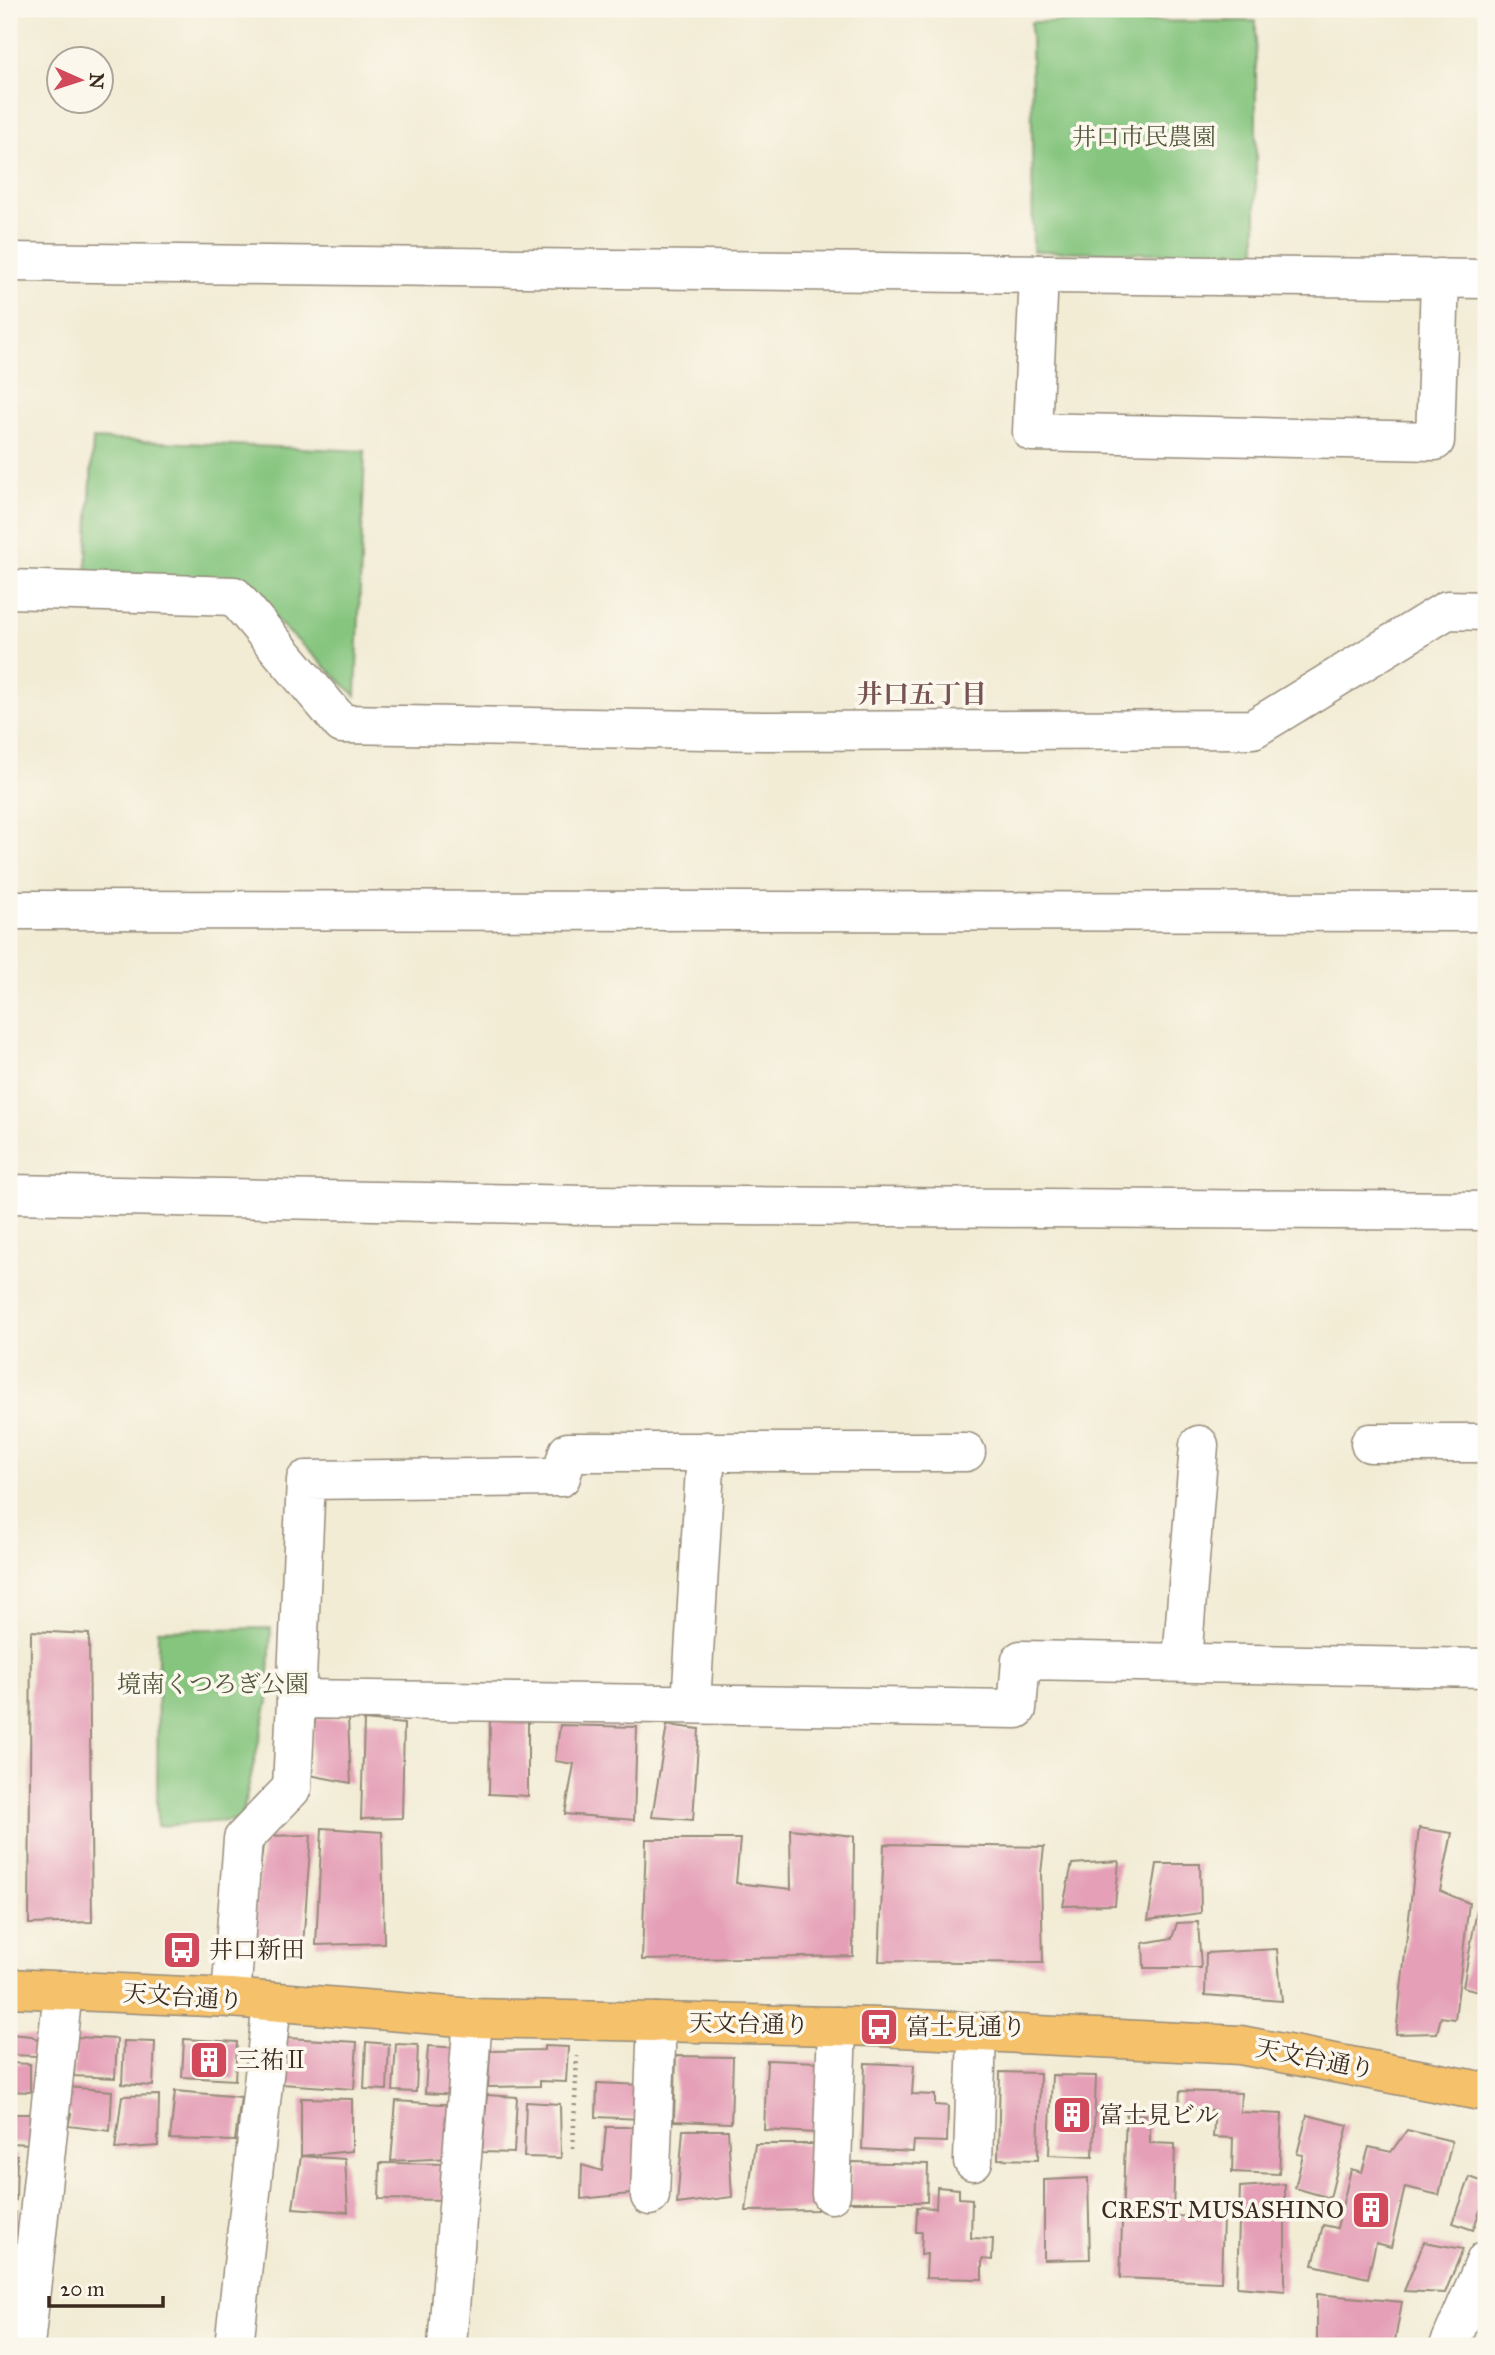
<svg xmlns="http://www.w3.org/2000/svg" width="1495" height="2355" font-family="'IM FELL Great Primer','Noto Serif JP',serif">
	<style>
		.green { fill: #85c57e; stroke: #60784e; stroke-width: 2 }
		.building { fill: #e5a0b8 }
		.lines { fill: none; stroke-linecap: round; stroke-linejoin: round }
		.minor-casing { stroke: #968b7a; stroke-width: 41 }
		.major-casing { stroke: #968b7a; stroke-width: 41 }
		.path { stroke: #968b7a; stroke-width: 4.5; stroke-dasharray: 2 5; stroke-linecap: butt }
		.minor { stroke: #fff; stroke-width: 38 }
		.major { stroke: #f5c16b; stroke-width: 38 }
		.labels { text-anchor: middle; stroke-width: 7; stroke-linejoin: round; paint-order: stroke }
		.park-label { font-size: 24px; fill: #51583b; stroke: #fbf7ec }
		.poi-label { font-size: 24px; fill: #3b2a1e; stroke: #fbf7ec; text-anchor: start }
		.street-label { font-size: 24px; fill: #3b2a1e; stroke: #fbf7ec }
		.neighbourhood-label { font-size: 26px; font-weight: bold; fill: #765354; stroke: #fbf7ec }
	</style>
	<rect width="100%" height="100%" fill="#fbf7ec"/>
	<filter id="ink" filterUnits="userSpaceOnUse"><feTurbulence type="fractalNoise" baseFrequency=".0143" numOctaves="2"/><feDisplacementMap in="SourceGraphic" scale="14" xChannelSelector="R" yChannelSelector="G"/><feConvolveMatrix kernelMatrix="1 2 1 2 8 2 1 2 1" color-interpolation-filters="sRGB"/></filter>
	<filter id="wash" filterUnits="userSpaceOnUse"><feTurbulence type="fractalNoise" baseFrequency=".00686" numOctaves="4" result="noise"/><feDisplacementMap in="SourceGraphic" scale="28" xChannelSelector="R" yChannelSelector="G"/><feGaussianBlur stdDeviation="1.57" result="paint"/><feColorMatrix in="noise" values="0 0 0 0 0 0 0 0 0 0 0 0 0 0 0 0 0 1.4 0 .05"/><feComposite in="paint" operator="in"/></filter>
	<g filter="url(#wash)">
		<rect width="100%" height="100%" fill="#f2ecd5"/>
		<g class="green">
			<path d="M1256,21V255L1033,251L1031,22Z"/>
			<path d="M93,439L365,451L356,696L236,582L86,577Z"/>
			<path d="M271,1628L268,1701L241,1820L157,1826L158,1630Z"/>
		</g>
		<g id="blocks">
			<g class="building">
				<path d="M31,1631L89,1634L92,1922L29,1924Z"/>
				<path d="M490,1716L528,1720V1796L489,1794Z"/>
				<path d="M315,1719H348L351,1783L309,1775Z"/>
				<path d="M364,1720L404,1724L402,1818L361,1819Z"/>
				<path d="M560,1725L637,1727L634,1820L565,1814L574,1764L555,1761Z"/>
				<path d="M667,1725L699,1729L693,1820L652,1817Z"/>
				<path d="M322,1828L382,1832L384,1943L316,1945Z"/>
				<path d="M1419,1828L1452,1833L1440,1891L1469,1903L1455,2019L1441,2017L1437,2033L1396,2034Z"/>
				<path d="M790,1829L854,1836L853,1956L642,1960L646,1839H740L736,1883L791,1889Z"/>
				<path d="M311,1835L303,1946H251L264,1836Z"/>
				<path d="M884,1844L1044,1847L1041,1873L1043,1963L879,1961Z"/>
				<path d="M1119,1861L1115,1905L1063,1906L1072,1864Z"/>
				<path d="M1157,1864H1200L1201,1913L1148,1920Z"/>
				<path d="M1480,1893L1486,1894V1993L1463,1987Z"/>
				<path d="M1198,1922L1201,1968H1144L1143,1943L1172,1938L1177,1923Z"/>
				<path d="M1277,1949L1282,2001L1205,1995L1206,1953Z"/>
				<path d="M9,2034L32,2036L38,2041L37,2056L9,2055Z"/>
				<path d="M76,2037L117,2039L115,2078L74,2076Z"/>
				<path d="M286,2038L357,2042L354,2089L282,2084Z"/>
				<path d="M184,2039L237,2042L235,2080L182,2077Z"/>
				<path d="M124,2041L155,2042L153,2086L122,2084Z"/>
				<path d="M366,2042L389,2044L387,2090L364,2089Z"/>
				<path d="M396,2044L418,2045L416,2092L393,2091Z"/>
				<path d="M428,2046L460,2048L458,2095L425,2093Z"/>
				<path d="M544,2046L568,2047L566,2082L540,2081V2086L488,2087L490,2051L544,2050Z"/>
				<path d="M676,2056L733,2057L731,2123L674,2121Z"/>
				<path d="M767,2060L819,2062L816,2133L764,2130Z"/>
				<path d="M9,2063L30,2064V2092L9,2091Z"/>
				<path d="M865,2063L914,2065L912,2094L935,2095V2105L948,2106L947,2142L914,2141L913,2152L862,2149Z"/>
				<path d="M1000,2072L1040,2073L1038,2160L998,2159Z"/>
				<path d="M1052,2075L1096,2076L1093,2157L1049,2155Z"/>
				<path d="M597,2083L643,2085L642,2119L596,2117Z"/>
				<path d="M67,2087L112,2091L110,2131L68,2126L71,2114L66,2111Z"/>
				<path d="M175,2091L241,2097L235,2141L170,2139Z"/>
				<path d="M1180,2091L1241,2093L1240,2112L1282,2114L1279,2174L1232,2172L1233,2138L1213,2137L1215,2110L1179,2108Z"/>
				<path d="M159,2095L158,2146L115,2149L122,2096Z"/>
				<path d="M487,2095L517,2097L514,2153L482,2152Z"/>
				<path d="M301,2098L352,2099V2151L301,2156Z"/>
				<path d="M396,2101L456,2105L452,2158L391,2161Z"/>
				<path d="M526,2102L560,2104L561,2158L524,2157Z"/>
				<path d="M9,2114H34L32,2144L9,2143Z"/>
				<path d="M1126,2114L1150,2115V2143L1175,2144L1173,2216L1223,2218L1221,2282L1120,2278Z"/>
				<path d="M1307,2115L1348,2125L1330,2198L1295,2188L1303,2155L1297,2154Z"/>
				<path d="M606,2127H641L640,2193L581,2199L582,2165L602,2171Z"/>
				<path d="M683,2130H728L732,2197L677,2204Z"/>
				<path d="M1407,2130L1452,2141L1439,2195L1405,2187L1391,2247L1376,2243L1368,2278L1313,2265L1323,2225L1337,2228L1351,2169L1362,2172L1369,2147L1391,2152Z"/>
				<path d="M755,2144H820L817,2210L746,2211Z"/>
				<path d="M9,2154L17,2155L16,2200L9,2199Z"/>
				<path d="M301,2156L345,2159L348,2212L293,2208Z"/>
				<path d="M852,2162L928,2164L927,2202H849Z"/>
				<path d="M380,2163L451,2164L449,2200L379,2199Z"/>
				<path d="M1470,2177L1481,2181L1486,2194L1473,2230L1453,2223Z"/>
				<path d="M1088,2178L1090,2259L1044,2260V2180Z"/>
				<path d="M1285,2184V2291L1237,2287L1240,2187Z"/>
				<path d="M937,2187L959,2189V2198L972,2199L971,2238L993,2239L992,2260L982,2259V2279L926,2278L927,2254L921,2255L922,2232H916L917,2207L936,2208Z"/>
				<path d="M9,2212H16L15,2258L9,2257Z"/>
				<path d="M1424,2242L1463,2249L1445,2293L1404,2291Z"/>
				<path d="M9,2267H12L14,2287L9,2289Z"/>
				<path d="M1317,2294L1402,2302L1394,2346H1317Z"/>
			</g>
		</g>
	</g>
	<g filter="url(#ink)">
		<use href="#blocks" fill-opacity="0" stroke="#968b7a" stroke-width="2"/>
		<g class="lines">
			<g class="minor-casing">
				<g id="minor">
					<path d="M9,262L1486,279"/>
					<path d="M1039,274L1032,432L1435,441L1440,278"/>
					<path d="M9,589L234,596L342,724L764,731L1253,729L1447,610L1486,611"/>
					<path d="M9,910L1486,912"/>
					<path d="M9,1194L585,1205L1486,1211"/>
					<path d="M1370,1443H1486"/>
					<path d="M1182,1661L1199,1445"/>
					<path d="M297,1699L1017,1709L1021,1660L1486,1668"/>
					<path d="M691,1704L706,1451"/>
					<path d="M231,1998L243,1839L292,1788L306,1480L561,1477L568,1452H966"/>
					<path d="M973,2161L977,2033"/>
					<path d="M831,2194L837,2026"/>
					<path d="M650,2196L657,2022"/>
					<path d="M25,2346L63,1990"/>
					<path d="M234,2346L272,2003"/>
					<path d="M447,2346L473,2018"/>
					<path d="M1449,2346L1486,2260"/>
				</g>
			</g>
			<g class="major-casing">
				<path id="major" d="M9,1988L231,1998L473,2018L879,2027L1240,2045L1486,2092"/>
			</g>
			<path class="path" d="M573,2148L577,2056"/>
			<use href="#minor" class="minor"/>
			<use href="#major" class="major"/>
		</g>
	</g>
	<defs>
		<g id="bus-square" transform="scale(2.0125)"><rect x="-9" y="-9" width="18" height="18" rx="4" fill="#d1495b" stroke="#fbf7ec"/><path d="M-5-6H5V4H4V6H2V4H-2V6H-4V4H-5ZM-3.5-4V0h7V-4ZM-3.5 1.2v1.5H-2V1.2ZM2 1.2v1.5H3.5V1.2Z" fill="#fff"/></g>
		<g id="building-square" transform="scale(2.0125)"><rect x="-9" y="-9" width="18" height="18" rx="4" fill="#d1495b" stroke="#fbf7ec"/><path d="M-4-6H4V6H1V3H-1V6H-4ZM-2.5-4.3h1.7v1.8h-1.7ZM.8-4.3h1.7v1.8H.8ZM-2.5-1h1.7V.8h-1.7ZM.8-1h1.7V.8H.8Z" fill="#fff"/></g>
	</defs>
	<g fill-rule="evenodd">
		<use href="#bus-square" x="182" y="1950"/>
		<use href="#bus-square" x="879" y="2027"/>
		<use href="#building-square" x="209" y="2060"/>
		<use href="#building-square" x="1072" y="2115"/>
		<use href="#building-square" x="1371" y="2210"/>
	</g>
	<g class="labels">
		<g class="park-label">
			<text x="1144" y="145">井口市民農園</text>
			<text x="213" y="1692">境南くつろぎ公園</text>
		</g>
		<g class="poi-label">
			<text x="209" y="1958">井口新田</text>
			<text x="906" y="2035">富士見通り</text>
			<text x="236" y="2068">三祐Ⅱ</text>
			<text x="1099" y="2123">富士見ビル</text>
			<text x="1344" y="2218" text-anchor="end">CREST MUSASHINO</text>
		</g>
		<g class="street-label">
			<text transform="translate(183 1997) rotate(4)" y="8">天文台通り</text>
			<text transform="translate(749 2024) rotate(1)" y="8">天文台通り</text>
			<text transform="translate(1315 2059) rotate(11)" y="8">天文台通り</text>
		</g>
		<g class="neighbourhood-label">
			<text x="922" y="703">井口五丁目</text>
		</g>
	</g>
	<rect width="1495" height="2355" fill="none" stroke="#fbf7ec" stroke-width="35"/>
	<g transform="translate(80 80) rotate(93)"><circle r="33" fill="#fbf7ec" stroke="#aea59a" stroke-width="2"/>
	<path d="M0-5L12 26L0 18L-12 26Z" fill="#d1495b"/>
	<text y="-10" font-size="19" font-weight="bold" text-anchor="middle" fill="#3b2a1e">N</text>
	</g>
	<path d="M49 2296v10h114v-10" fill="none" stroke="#3b2a1e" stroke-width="3.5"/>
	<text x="60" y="2296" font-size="21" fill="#3b2a1e" stroke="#fbf7ec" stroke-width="5" paint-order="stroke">20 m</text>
</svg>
